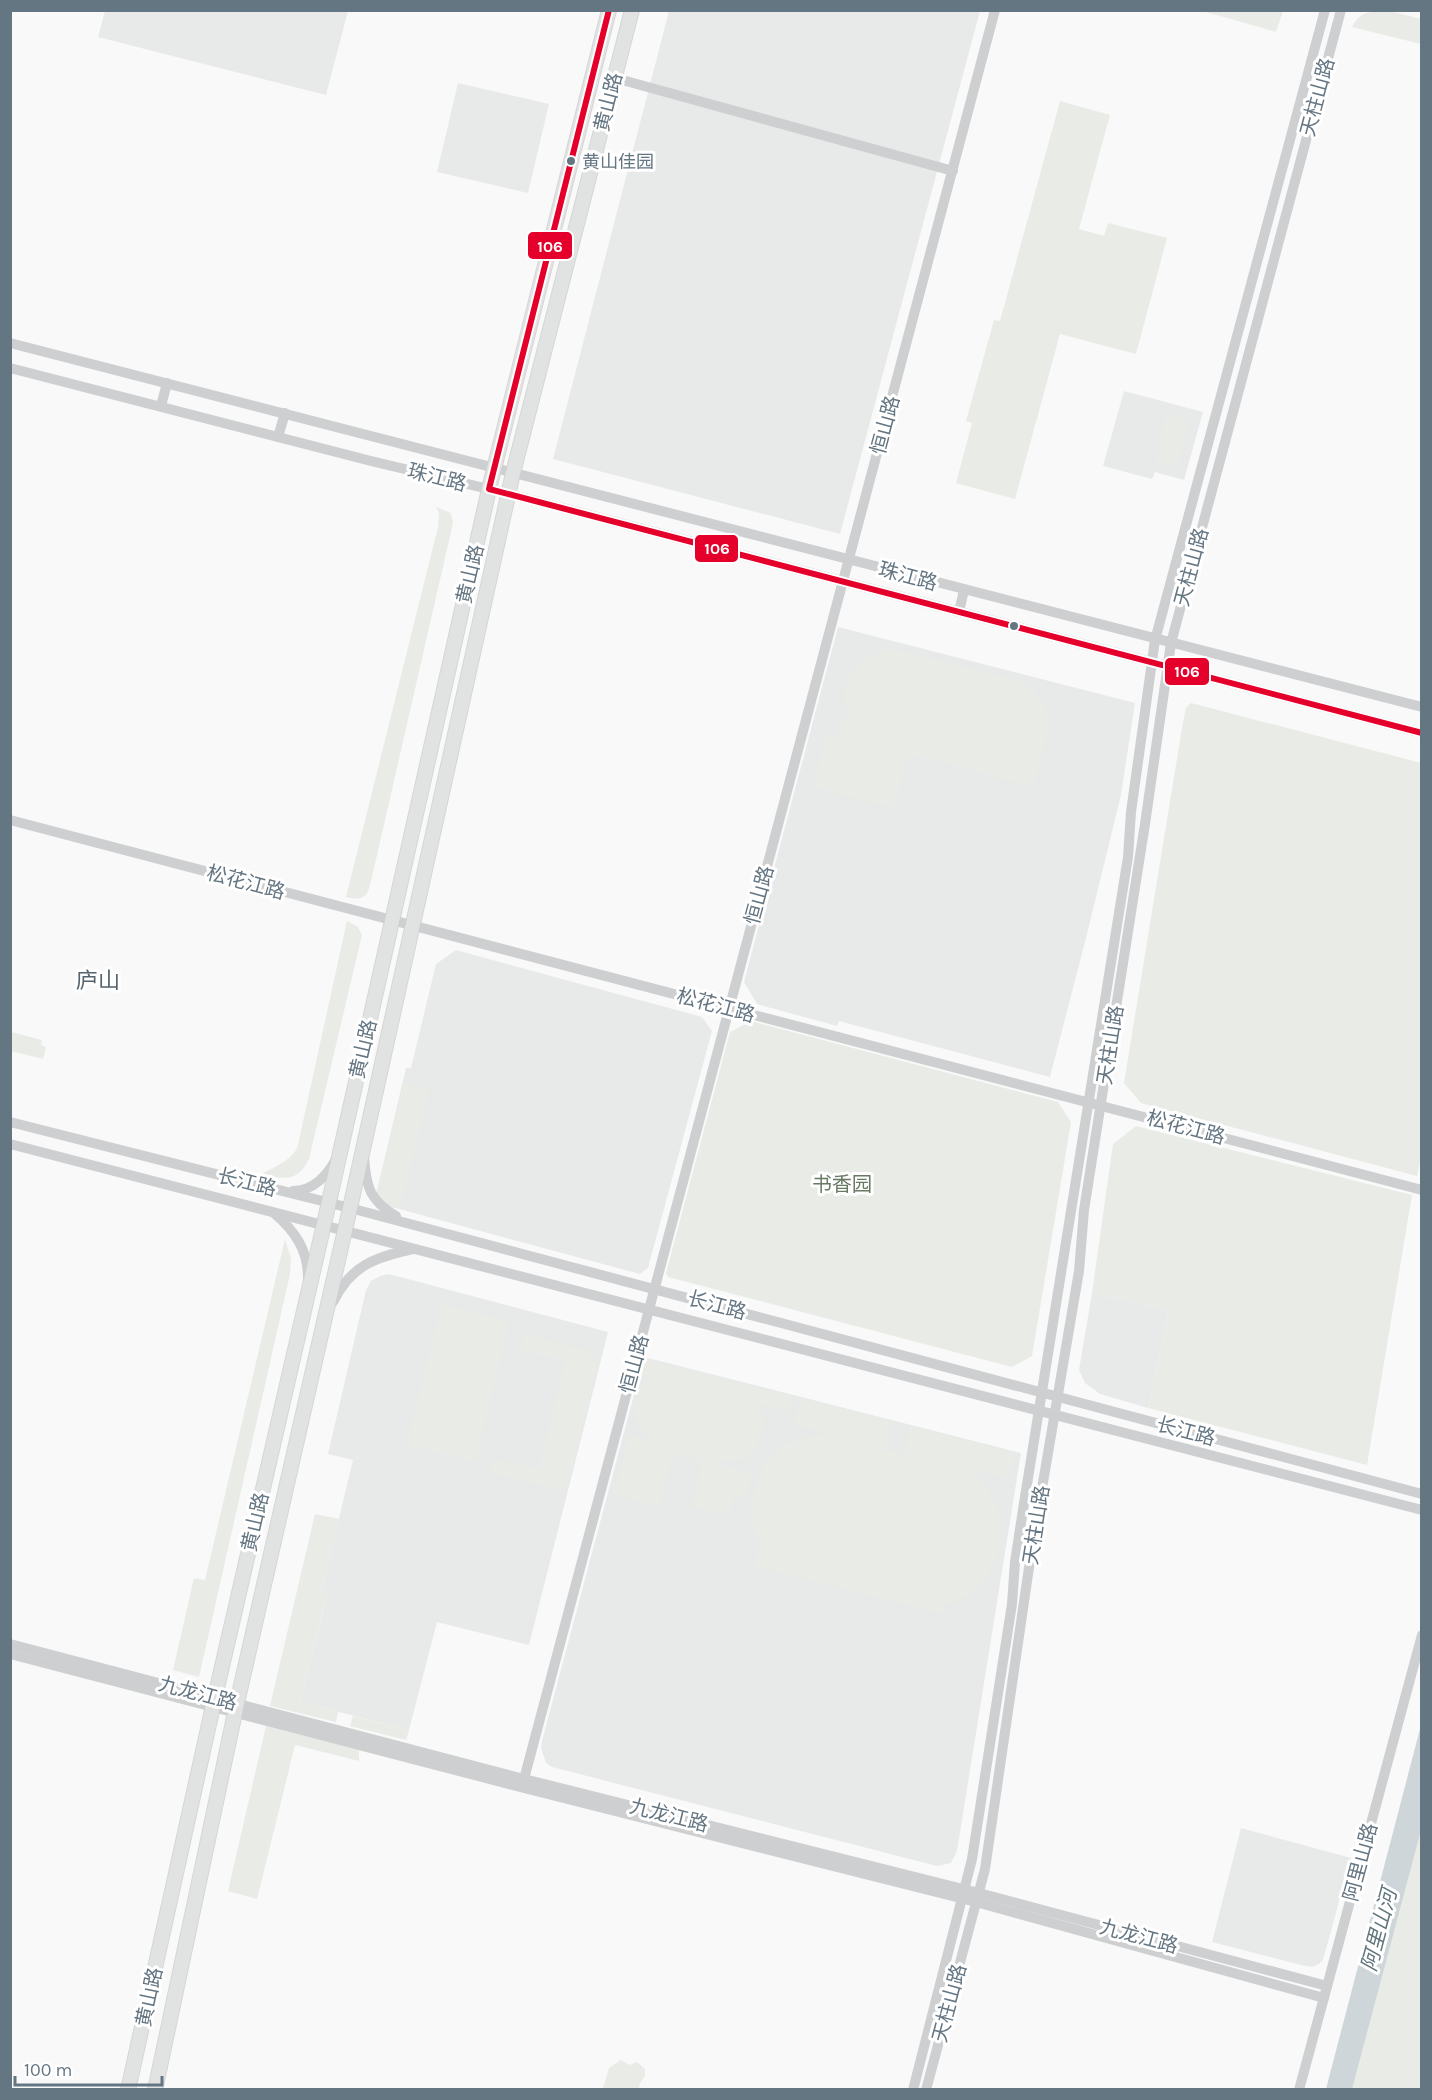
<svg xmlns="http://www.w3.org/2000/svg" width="1432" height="2100" font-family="Karla,'Noto Sans SC',sans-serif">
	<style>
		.built { fill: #e8e9e9 }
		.green { fill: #e8ebe6 }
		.water { fill: #ced6d9 }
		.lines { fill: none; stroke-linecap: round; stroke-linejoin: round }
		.major-casing { stroke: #d5d6d7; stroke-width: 16 }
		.minor { stroke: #cecfd0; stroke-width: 10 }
		.major { stroke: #e1e2e2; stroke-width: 14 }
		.bus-1-casing { stroke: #fff; stroke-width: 10 }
		.bus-1 { stroke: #e4002b; stroke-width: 6 }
		.bus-dot { fill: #657683; stroke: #fff; stroke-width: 2 }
		.labels { text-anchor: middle; stroke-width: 6; stroke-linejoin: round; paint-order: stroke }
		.bus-label { font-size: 18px; fill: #657683; stroke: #fff; text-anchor: start }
		.street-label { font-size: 20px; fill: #657683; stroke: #fff }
		.park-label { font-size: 20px; fill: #687a64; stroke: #fff }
		.water-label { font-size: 21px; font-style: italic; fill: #60757c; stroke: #fff }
		.quarter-label { font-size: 22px; fill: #57646e; stroke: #fff }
		.line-badge { stroke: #fff; stroke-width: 2 }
		.badge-label { font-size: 16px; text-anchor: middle; font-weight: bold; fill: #fff }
	</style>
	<rect width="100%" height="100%" fill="#f9f9f9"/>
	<g class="built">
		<path d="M105,11V10L348,11L326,95L98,37Z"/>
		<path d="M669,11H980L840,534L553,459Z"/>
		<path d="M458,83L549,104L528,193L437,172Z"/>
		<path d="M1124,391L1203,412L1184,480L1155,472L1152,479L1103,466Z"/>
		<path d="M838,627L1135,703L1121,795L1086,938L1050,1077L839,1021L837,1026L757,1004L744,982Z"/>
		<path d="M456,950L702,1017L712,1031L648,1268L640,1274L388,1206L376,1195L406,1068H411L436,964Z"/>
		<path d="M389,1274L608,1332L529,1645L437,1622L409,1730L300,1702L327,1595L321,1593L353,1460L328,1454L366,1290L371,1281L380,1276Z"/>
		<path d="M1092,1293L1162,1309L1168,1316L1148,1408L1100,1394L1085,1383L1079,1370Z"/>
		<path d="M644,1357L1021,1453L957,1851L951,1863L937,1866L552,1767L546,1763L541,1748L542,1741Z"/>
		<path d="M1241,1828L1351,1858L1323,1960L1319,1964L1312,1967L1301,1965L1212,1942Z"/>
	</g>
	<g class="green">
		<path d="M1199,10H1283V11L1276,32Z"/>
		<path d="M1377,11H1390L1421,19V44L1352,27C1358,15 1364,13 1377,11Z"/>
		<path d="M1060,101L1110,115L1079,229L1104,236L1108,223L1167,238L1136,354L1060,334L1015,499L956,483L972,423L966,421L994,320L1000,321Z"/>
		<path d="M1167,414L1190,421L1177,467L1155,461Z"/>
		<path d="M436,507L451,513L453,523L372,877C368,895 366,902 346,897L438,527L439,513Z"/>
		<path d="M885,649L897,650L1025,682C1063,710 1043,750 1034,787L908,754L893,808L813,787L826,734L838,736L842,719L852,720C849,715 845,708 844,702C840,677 864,657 885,649Z"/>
		<path d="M1191,703L1421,763L1422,1152L1417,1176L1141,1103L1124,1083L1183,722L1186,708Z"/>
		<path d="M347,921L358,927L362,935L309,1159C298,1183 282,1179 261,1174C275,1167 288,1162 297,1149Z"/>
		<path d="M751,1021L1058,1102L1071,1122L1032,1356L1012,1367L668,1277L666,1273L730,1032Z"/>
		<path d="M11,1032L42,1040L41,1045L46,1047L43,1059L11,1051Z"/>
		<path d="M403,1083L430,1090L400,1209L388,1206L376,1195Z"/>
		<path d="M1136,1126L1412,1195L1367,1465L1148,1408L1168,1316L1162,1309L1092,1293L1113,1144Z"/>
		<path d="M285,1239L291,1258L290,1274L199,1677L173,1670L194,1578L205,1580Z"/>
		<path d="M444,1305L507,1320L509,1322L477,1459L474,1462L410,1446L407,1443L441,1308Z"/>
		<path d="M525,1334L592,1352L591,1357L599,1359L567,1487L563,1489L555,1490L490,1472L494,1459L539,1469L565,1361L521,1350Z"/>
		<path d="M644,1359L794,1397L790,1411L759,1404L765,1420L764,1431L756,1450L739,1461L721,1460L720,1464L753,1473L746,1500L734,1497L729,1516L690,1506L702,1460L674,1453L660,1507L614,1495L630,1435L649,1440C631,1421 627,1396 650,1378L640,1375Z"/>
		<path d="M800,1397L892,1421L885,1448L850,1440L965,1470C1022,1496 1007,1595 945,1604L943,1614L754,1566C755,1560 760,1550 759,1544C758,1536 752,1527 751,1517C750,1506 753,1496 756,1485C766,1447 793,1437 829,1434L793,1425Z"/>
		<path d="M910,1426L1015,1452L1008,1479L904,1453Z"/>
		<path d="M315,1514L339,1519L321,1592L327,1594L300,1702L338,1712L336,1722L270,1706Z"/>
		<path d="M353,1716L409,1730L406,1740L350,1726Z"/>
		<path d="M266,1726L359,1750V1761L295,1745L257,1899L228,1891Z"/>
		<path d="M1421,1824V2089H1350Z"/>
		<path d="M621,2060L629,2065L637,2062L645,2069V2076L640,2083L639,2089H603L609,2068Z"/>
	</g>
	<path class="water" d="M1421,1725V1830L1352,2089H1326Z"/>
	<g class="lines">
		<g class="major-casing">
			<g id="major">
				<path d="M128,2090L215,1697L324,1224L489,489L609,10"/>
				<path d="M155,2090L237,1703L350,1208L513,473L632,10"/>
			</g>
		</g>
		<g class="minor">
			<path d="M615,78L953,171"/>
			<path d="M10,343L1422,707"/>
			<path d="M10,368L371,461L509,494L1422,733"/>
			<path d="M161,406L167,383"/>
			<path d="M278,437L285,413"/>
			<path d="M959,612L964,590"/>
			<path d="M10,820L1422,1190"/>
			<path d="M10,1122L350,1208L1422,1494"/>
			<path d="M10,1144L1422,1510"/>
			<path d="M364,1157C366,1187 370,1201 396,1216"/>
			<path d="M293,1191C313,1191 328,1175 336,1159"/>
			<path d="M274,1213C295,1231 308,1250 308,1278"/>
			<path d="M333,1302C351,1265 376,1257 413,1249"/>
			<path d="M10,1644L524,1779L979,1893L1327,1986"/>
			<path d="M10,1654L528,1789L976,1902L1324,1998"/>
			<path d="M524,1779L995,10"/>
			<path d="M913,2090L972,1859L1012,1604L1015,1562L1024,1503L1128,857L1131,812L1155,640L1325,10"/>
			<path d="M926,2090L985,1869L1032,1547L1079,1271L1084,1210L1145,824L1171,643L1341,10"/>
			<path d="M1299,2090L1422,1635"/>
		</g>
		<use href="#major" class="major"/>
		<g class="bus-1-casing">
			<path id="bus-1" d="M609,10L489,489L1422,733"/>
		</g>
		<use href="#bus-1" class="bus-1"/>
	</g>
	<g class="bus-dot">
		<circle cx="571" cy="161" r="5"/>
		<circle cx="1014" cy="626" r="5"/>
	</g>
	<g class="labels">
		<g class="bus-label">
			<text x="582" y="168">黄山佳园</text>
		</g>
		<g class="street-label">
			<text transform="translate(1317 97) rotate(-75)" y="7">天柱山路</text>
			<text transform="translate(608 102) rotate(-76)" y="7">黄山路</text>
			<text transform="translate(885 425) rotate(-75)" y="7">恒山路</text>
			<text transform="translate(437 477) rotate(14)" y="7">珠江路</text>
			<text transform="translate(1191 567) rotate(-75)" y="7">天柱山路</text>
			<text transform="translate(470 574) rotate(-77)" y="7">黄山路</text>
			<text transform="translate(908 576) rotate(15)" y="7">珠江路</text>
			<text transform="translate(246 882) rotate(15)" y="7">松花江路</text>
			<text transform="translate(759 895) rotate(-75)" y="7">恒山路</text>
			<text transform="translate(716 1005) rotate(15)" y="7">松花江路</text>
			<text transform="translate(1110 1045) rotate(-81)" y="7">天柱山路</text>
			<text transform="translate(363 1049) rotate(-77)" y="7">黄山路</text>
			<text transform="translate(1186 1127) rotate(15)" y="7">松花江路</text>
			<text transform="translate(247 1182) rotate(14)" y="7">长江路</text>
			<text transform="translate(717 1305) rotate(15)" y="7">长江路</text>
			<text transform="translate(634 1364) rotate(-75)" y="7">恒山路</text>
			<text transform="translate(1186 1431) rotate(15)" y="7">长江路</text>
			<text transform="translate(255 1522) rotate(-77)" y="7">黄山路</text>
			<text transform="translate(1036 1525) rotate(-81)" y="7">天柱山路</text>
			<text transform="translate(198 1693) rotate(15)" y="7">九龙江路</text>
			<text transform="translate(669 1815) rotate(14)" y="7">九龙江路</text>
			<text transform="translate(1360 1862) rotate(-75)" y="7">阿里山路</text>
			<text transform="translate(1139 1936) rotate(15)" y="7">九龙江路</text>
			<text transform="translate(149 1997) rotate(-78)" y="7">黄山路</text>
			<text transform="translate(949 2003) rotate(-75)" y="7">天柱山路</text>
		</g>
		<g class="park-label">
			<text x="842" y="1191">书香园</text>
		</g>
		<g class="water-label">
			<text transform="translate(1379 1930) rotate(-75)" y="7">阿里山河</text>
		</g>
		<g class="quarter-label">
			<text x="98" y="988">庐山</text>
		</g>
	</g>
	<g class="line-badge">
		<rect x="527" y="231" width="46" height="29" rx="6" fill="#e4002b"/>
		<rect x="694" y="534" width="45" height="29" rx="6" fill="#e4002b"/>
		<rect x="1164" y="657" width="46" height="29" rx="6" fill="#e4002b"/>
	</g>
	<g class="badge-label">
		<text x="550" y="252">106</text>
		<text x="717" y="554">106</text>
		<text x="1187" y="677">106</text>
	</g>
	<rect width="1432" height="2100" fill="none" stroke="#657683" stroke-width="24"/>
	<path d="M15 2076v9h147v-9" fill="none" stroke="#657683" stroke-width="3"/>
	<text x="24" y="2076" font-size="18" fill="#657683" stroke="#ffffff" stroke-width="4.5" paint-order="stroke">100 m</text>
</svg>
